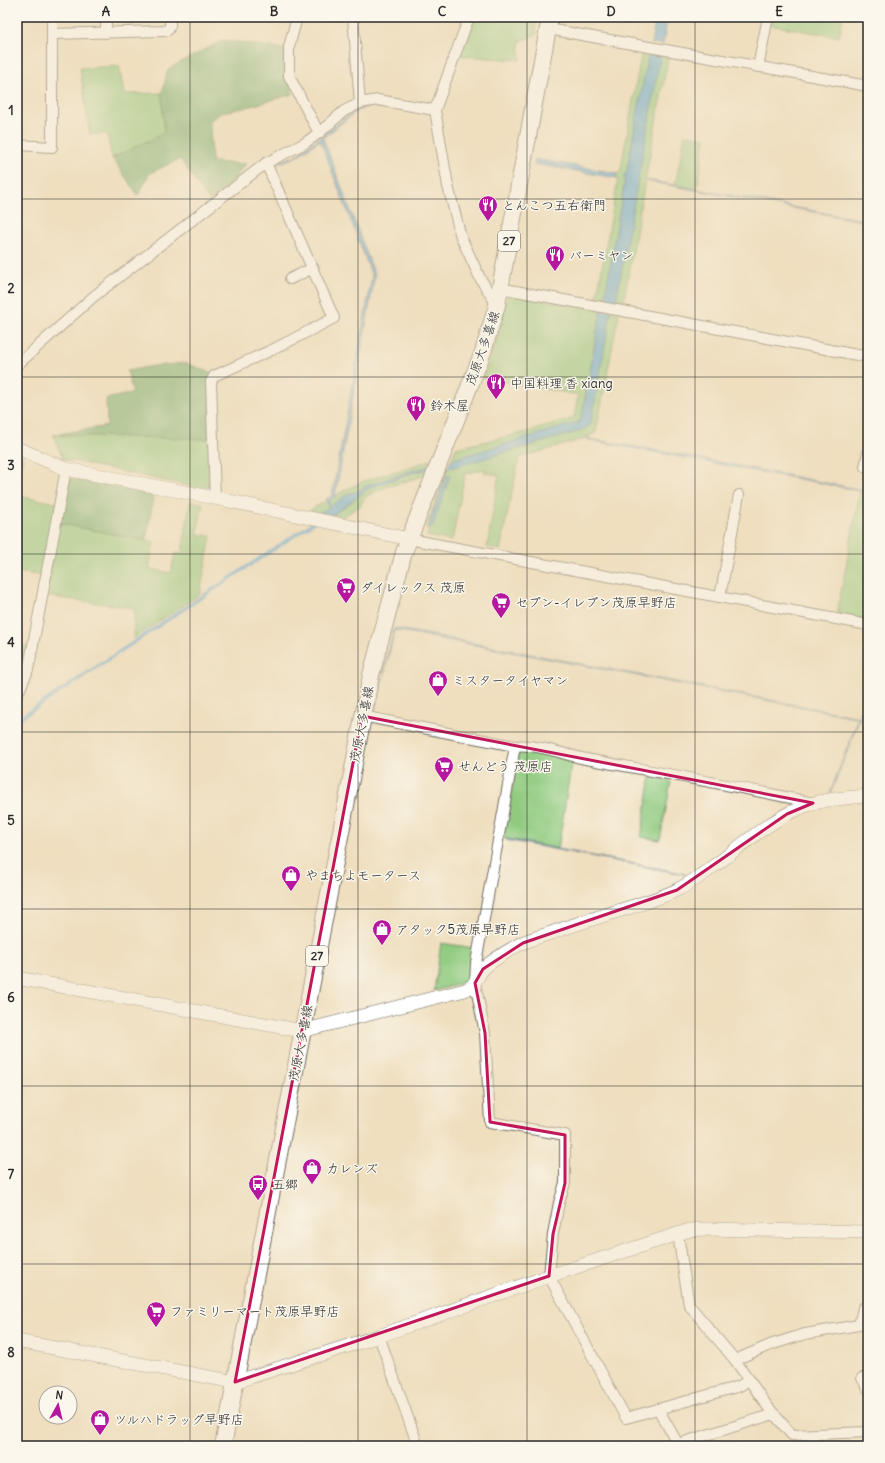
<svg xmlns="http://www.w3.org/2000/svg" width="885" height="1463" font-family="Delius,'Klee One',sans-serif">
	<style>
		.green { fill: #8fca7f; stroke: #5d7a55 }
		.forest { fill: #73ae6e; stroke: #4f6c4c }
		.water { fill: #5ba6d3; stroke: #43687f }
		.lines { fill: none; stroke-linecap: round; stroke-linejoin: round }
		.stream { stroke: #5ba6d3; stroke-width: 3.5 }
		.minor-casing { stroke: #706a5f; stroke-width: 12 }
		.tertiary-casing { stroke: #706a5f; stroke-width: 14 }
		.primary-casing { stroke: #706a5f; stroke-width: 18 }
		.minor { stroke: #fff; stroke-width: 10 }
		.tertiary { stroke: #fff; stroke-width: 13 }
		.primary { stroke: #fff; stroke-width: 16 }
		.marked { fill: none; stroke: #c2185b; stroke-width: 3; stroke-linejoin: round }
		.grid { fill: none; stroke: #2b2b2b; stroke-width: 1; stroke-opacity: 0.55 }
		.labels { text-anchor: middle; stroke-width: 3; stroke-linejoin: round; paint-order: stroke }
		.shield { fill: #fbf7ec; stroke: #696865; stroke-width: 1 }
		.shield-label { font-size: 12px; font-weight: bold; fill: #2b2b2b }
		.poi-label { font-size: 13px; fill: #2b2b2b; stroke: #fbf7ec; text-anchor: start }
		.street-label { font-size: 13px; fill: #2b2b2b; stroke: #fbf7ec }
		.neatline { fill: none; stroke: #2b2b2b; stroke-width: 1.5 }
		.grid-label { font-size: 13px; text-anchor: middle; font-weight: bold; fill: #2b2b2b }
	</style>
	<rect width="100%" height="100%" fill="#fbf7ec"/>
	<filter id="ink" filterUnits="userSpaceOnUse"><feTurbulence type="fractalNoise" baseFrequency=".025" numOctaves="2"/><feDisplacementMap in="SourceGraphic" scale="8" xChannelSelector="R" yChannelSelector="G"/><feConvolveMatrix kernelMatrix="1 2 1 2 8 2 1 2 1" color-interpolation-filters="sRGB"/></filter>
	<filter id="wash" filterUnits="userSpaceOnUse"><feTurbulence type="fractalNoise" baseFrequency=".012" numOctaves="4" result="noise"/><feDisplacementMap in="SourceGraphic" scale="16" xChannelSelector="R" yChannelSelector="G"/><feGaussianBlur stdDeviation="0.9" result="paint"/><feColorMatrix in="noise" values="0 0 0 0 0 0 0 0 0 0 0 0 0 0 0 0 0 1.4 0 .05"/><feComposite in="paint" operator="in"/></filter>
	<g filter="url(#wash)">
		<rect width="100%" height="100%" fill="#efdfbf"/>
		<g class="green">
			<path d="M475,17H534L537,34L519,42L521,60L460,56Z"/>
			<path d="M771,17H843L839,37L770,25Z"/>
			<path d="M642,50L649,51L626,175H624L625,178L604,303L596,302L618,179L616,178L617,173H620Z"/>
			<path d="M661,53L669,54L645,181L623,307L615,306L636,180H638L637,178Z"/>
			<path d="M119,66L124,94L162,93L164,133L112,158L107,134H90L80,68Z"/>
			<path d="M685,135L705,138L697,189L675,185Z"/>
			<path d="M508,294L601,310L581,419L577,424L451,460L456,448L527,432L568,420L574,417L578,395L483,378L498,336Z"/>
			<path d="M611,311L619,313L596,432L587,438L519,458L500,550L487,547L499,475L485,473V469L465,474L452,541L427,536L429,530L426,528L447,469L574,433L591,423Z"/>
			<path d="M53,435L209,439L211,482L204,489L63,459Z"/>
			<path d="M17,455L23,458L17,495Z"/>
			<path d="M431,460L429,465L418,470L417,469L366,486L357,492L349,493L331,506L328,500L347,489L364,481Z"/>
			<path d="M428,470L426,475L380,489L365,497L360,506L342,517L333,515L369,488L418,471Z"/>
			<path d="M860,491L868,492V611L867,620L837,614Z"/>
			<path d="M17,496L57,503L43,576L17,572Z"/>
			<path d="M190,501L203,504L197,534L211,536L200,594L134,638V608L45,596L58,523L154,542L149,569L171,573L175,553L182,554Z"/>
			<path d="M326,501L329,507L320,513L309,511Z"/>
			<path d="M17,645L30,647L27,664L17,662Z"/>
			<path d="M524,749L572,760L558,849L503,838L519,751Z"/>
			<path d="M651,776L669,780L671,782L660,840L641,837Z"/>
			<path d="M441,943L474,948L469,978L464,983L434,991Z"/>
		</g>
		<g class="forest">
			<path d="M223,40L286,49L293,94L244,108L222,112L210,121L212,162L246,164L230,184L209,201L180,159L150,173L138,195L112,158L164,133L162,93L168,69Z"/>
			<path d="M185,363L212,373L209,439L53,435L107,426L106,399L133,393L127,371L153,366Z"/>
			<path d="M71,478L154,494L146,541L58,523L66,484Z"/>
		</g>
		<g class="water">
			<path d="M656,17H668L663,45L651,43Z"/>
			<path d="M649,51L661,54L615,306L604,303L625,178L623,177L624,175H626Z"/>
			<path d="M371,106L361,109L354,113L323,138L375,275L335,497L328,501L331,506L349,493L357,492L366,486L417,469L418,470L429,465L428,470L418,471L369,488L333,515L320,513L329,507L325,499L332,496L372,276L320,140L296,157L274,165L319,268L318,269L272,164L295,156L358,108Z"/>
			<path d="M535,159L617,173L616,178L534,164Z"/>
			<path d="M647,180L868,221V222L646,181Z"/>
			<path d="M601,310L611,311L591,423L588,427L574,433L447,469L451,460L579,422L582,416Z"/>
			<path d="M587,436L590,439L688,456L868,491V492L589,440Z"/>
			<path d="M447,475L450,476L432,528L428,527Z"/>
			<path d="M394,628L859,717L868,694V697L831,793H830L858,719L855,717L395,630L375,711H374Z"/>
			<path d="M506,839L685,874L506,840Z"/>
		</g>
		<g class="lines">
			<path class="stream" d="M17,720L313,523"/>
		</g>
	</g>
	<g filter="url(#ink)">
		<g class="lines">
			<g class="minor-casing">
				<g id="minor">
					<path d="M106,17V33"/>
					<path d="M297,17L289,47V76L319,133"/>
					<path d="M353,17L360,103"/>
					<path d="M469,17L435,110L448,186L461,237L480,278L497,305"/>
					<path d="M548,29L868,86"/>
					<path d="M52,34L163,31L168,30L170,26V17"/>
					<path d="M758,67L768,17"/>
					<path d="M17,145L52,147V17"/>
					<path d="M290,279L313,268"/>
					<path d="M500,288L868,357"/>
					<path d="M17,365L93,297L266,163L305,143L319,133L344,111L360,103L378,100L435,110"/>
					<path d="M865,467L868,452"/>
					<path d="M215,498L211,382L214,376L276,348L334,318L266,163"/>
					<path d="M409,539L868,625"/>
					<path d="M720,597L739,495"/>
					<path d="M17,695L27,673L30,661L66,469"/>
					<path d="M362,716L515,746C536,743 565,755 586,759C662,773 738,786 813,803"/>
					<path d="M515,746L476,963L475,983L485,1033L490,1122L565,1135V1183L559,1203L553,1234L549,1276L626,1418L740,1386L749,1379"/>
					<path d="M678,1235L689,1305L735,1360L768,1407L792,1435L868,1432"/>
					<path d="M379,1336L418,1446"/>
					<path d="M735,1360L770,1345L805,1334L859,1325L863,1308H868"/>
					<path d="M862,1378L868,1389"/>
					<path d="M658,1409L678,1444L774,1414"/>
				</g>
			</g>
			<g class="tertiary-casing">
				<g id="tertiary">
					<path d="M17,448L66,469L215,498L409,539"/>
					<path d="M17,978L302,1031L465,990C477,985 476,976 484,968C495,958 509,950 522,943C531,939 541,936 551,933C580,922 610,914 640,904C652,900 665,896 677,890C720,868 755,827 800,808C820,799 846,798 868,796"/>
					<path d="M17,1341L235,1382L379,1336L549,1276L690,1230L703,1229L868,1232"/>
				</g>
			</g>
			<g class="primary-casing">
				<path id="primary" d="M223,1446L371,675L404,552L483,352L497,305L550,17"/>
			</g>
			<use href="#minor" class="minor"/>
			<use href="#tertiary" class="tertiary"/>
			<use href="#primary" class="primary"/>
		</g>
	</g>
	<path d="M0 0H885V1463H0ZM362,716L813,803L787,814L677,890L523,943L483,969L475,983L485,1033L490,1122L565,1135V1183L553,1234L549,1276L235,1382Z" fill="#efdfbf" fill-opacity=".55" fill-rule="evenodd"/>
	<path class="marked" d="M362,716L813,803L787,814L677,890L523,943L483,969L475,983L485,1033L490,1122L565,1135V1183L553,1234L549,1276L235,1382Z"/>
	<path class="grid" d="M190,17V1446M358,17V1446M527,17V1446M695,17V1446M17,199H868M17,377H868M17,554H868M17,732H868M17,909H868M17,1086H868M17,1264H868"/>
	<defs>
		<g id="restaurant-pin" transform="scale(1)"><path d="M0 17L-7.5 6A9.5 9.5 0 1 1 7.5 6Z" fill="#b5179e" stroke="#fbf7ec"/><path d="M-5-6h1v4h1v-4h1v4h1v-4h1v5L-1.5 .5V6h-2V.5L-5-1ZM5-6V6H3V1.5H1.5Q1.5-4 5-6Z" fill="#fff"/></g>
		<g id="supermarket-pin" transform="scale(1)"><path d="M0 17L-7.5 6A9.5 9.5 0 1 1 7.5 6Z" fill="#b5179e" stroke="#fbf7ec"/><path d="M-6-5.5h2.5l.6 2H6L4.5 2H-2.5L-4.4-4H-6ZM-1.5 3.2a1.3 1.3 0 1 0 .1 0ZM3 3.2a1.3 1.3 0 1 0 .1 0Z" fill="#fff"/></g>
		<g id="shop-pin" transform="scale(1)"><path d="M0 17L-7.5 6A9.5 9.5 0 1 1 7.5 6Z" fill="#b5179e" stroke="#fbf7ec"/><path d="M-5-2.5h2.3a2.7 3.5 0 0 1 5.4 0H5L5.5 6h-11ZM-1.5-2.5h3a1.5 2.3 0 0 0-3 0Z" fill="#fff"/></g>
		<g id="bus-pin" transform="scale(1)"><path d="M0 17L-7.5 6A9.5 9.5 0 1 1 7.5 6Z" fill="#b5179e" stroke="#fbf7ec"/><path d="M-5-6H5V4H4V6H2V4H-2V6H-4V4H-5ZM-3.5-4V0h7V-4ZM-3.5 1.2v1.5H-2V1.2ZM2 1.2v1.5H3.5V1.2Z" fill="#fff"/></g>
	</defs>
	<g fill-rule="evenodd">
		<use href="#restaurant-pin" x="488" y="205"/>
		<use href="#restaurant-pin" x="555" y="255"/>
		<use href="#restaurant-pin" x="496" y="383"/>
		<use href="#restaurant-pin" x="416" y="405"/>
		<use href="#supermarket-pin" x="346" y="587"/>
		<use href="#supermarket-pin" x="501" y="602"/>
		<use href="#shop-pin" x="438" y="680"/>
		<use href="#supermarket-pin" x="444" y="766"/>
		<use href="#shop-pin" x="291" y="875"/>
		<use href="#shop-pin" x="382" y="929"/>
		<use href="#shop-pin" x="312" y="1168"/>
		<use href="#bus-pin" x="258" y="1184"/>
		<use href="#supermarket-pin" x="156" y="1311"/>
		<use href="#shop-pin" x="100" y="1419"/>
	</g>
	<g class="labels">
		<g class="shield">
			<rect x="498" y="231" width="22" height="20" rx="3"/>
			<rect x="306" y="946" width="22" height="20" rx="3"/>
		</g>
		<g class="shield-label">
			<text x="509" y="245">27</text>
			<text x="317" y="960">27</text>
		</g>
		<g class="poi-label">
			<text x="502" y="210">とんこつ五右衛門</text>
			<text x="569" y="260">バーミヤン</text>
			<text x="510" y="388">中国料理 香 xiang</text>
			<text x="430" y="410">鈴木屋</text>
			<text x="360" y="592">ダイレックス 茂原</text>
			<text x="515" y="607">セブン-イレブン茂原早野店</text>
			<text x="452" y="685">ミスタータイヤマン</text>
			<text x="458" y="771">せんどう 茂原店</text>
			<text x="305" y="880">やまちよモータース</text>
			<text x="396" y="934">アタック5茂原早野店</text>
			<text x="326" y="1173">カレンズ</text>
			<text x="272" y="1189">五郷</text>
			<text x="170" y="1316">ファミリーマート茂原早野店</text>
			<text x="114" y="1424">ツルハドラッグ早野店</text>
		</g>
		<g class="street-label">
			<text transform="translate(482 348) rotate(-71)" y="5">茂原大多喜線</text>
			<text transform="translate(361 724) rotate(-79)" y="5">茂原大多喜線</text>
			<text transform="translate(300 1043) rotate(-79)" y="5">茂原大多喜線</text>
		</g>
	</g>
	<rect width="885" height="1463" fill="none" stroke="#fbf7ec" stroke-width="44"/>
	<g transform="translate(58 1405) rotate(8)"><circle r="19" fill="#fbf7ec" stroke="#a8a59f"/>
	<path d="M0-3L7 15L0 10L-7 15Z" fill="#b5179e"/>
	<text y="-6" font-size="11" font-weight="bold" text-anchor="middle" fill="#2b2b2b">N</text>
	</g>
	<rect x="22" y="22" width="841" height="1419" class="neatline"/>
	<g class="grid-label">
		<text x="106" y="16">A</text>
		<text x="274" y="16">B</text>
		<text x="442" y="16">C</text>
		<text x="611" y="16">D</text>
		<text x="779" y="16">E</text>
		<text x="11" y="115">1</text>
		<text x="11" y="293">2</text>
		<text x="11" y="470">3</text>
		<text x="11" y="647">4</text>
		<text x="11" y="825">5</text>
		<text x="11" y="1002">6</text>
		<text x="11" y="1179">7</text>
		<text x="11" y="1357">8</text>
	</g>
</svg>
